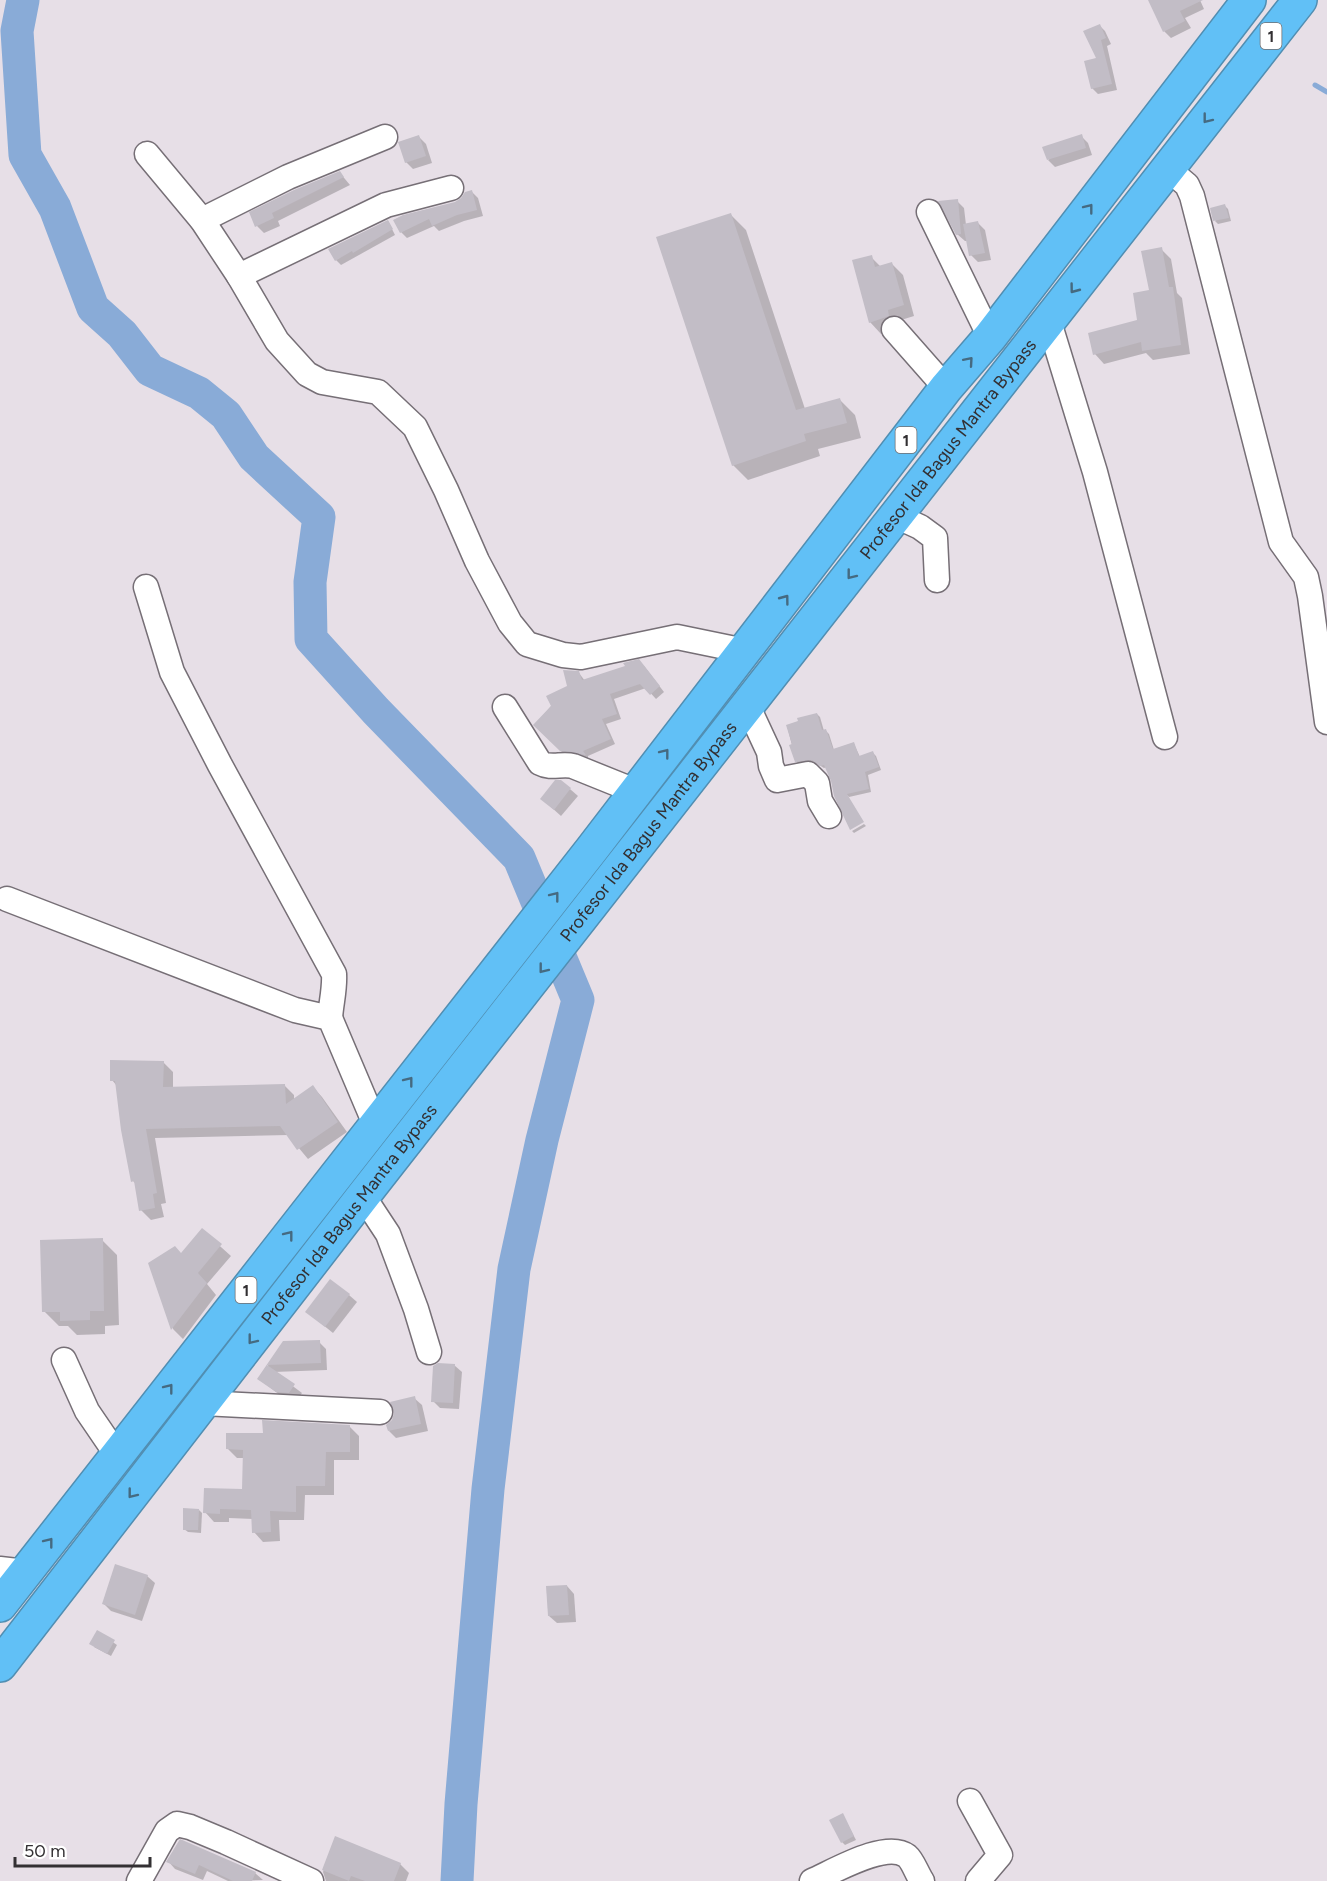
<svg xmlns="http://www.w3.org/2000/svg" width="1327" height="1881" font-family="Figtree,sans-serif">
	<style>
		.shadow { fill: #0003 }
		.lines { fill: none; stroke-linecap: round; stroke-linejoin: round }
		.stream { stroke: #89abd7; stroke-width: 5 }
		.river { stroke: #89abd7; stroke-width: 33 }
		.building { fill: #c2bdc6 }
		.minor-casing { stroke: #766f76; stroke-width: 27 }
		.highway-casing { stroke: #518eb2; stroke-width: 36 }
		.minor { stroke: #fff; stroke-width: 24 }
		.highway { stroke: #61c0f6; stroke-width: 33 }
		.oneway { stroke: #456a81 }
		.labels { text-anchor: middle; stroke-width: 4.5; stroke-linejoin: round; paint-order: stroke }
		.shield { fill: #fff; stroke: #706e70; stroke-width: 1.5 }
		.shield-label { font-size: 16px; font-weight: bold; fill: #333033 }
		.street-label { font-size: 18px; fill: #333033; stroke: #fff }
	</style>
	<rect width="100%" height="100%" fill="#e7dfe7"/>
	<g class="shadow">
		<path d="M1150,0H1200L1204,9L1185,18L1191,28L1171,38L1164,31Z"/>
		<path d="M1099,25L1105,31L1111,44L1107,46L1117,90L1098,94L1092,88L1098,59Z"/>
		<path d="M1081,136L1088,143L1092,155L1055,167L1048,160Z"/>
		<path d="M419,137L426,144L432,163L413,169L406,162Z"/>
		<path d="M340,173L350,185L278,221L280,226L264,233L257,226L251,213Z"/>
		<path d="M472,192L478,198L483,216L464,221L439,231L434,226L407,238L401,232L455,203Z"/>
		<path d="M957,201L964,208L966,225L978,223L985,230L991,260L978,262L971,255L968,241H965L957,234Z"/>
		<path d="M1225,206L1228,209L1231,221L1218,224L1215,221Z"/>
		<path d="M731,215L746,230L805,409L840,400L855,415L861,438L818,449L820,456L748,480L733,465Z"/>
		<path d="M388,221L395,235L341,265L336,260Z"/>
		<path d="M1161,249L1171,259L1177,293L1182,298L1190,354L1153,360L1146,353L1104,364L1095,354L1139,321L1150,291Z"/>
		<path d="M871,257L881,267L892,264L903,275L914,316L898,321L900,327L881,334L870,322Z"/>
		<path d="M644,666L664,692L656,699L646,688L614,699L621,719L606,724L615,744L588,756V759L578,756H566L535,725L579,673L585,681Z"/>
		<path d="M817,714L820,717L824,731H826L829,734L834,750L854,744L860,757L873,753L876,756L881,770L868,775L871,792L849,797L833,780L827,767L824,768L816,763L800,765L796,761L787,726Z"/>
		<path d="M570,789L578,796L561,816L542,799Z"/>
		<path d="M864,824L866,826L854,833L852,831Z"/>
		<path d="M163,1062L173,1072V1088L284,1085L294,1095V1100L313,1087L322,1097L347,1132L308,1159L288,1135L155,1138L166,1203L161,1204L164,1217L151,1220L141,1210L136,1184L133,1181L117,1086L112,1080Z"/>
		<path d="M202,1230L231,1256L207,1284L216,1295L183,1339L173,1329L150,1264L182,1254Z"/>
		<path d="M102,1240L117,1255L119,1325L105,1326V1334L77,1335L68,1326H59L44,1311Z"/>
		<path d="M349,1295L357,1302L333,1333L307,1312Z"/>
		<path d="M319,1342L326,1349L327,1370L274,1372L302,1393L297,1400L285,1399L259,1379L283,1343Z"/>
		<path d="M454,1365L462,1372L459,1409L440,1408L433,1401Z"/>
		<path d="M414,1398L422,1405L428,1431L396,1438L389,1431Z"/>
		<path d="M349,1426L359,1436V1460H334V1495H305L304,1520H279L280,1541L263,1542L254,1532L253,1519L229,1518V1522H214L205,1512L243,1491L244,1458H237L228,1449L265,1435Z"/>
		<path d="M199,1510L202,1513L201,1533L188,1532L184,1529Z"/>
		<path d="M147,1576L155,1583L142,1621L111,1611L104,1604Z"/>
		<path d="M567,1586L574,1594L576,1622L557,1623L549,1616Z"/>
		<path d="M98,1632L117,1645L111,1656L94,1647Z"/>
		<path d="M843,1815L856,1840L845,1845L842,1842Z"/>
		<path d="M336,1838L400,1864L409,1873L406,1881H326L323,1872Z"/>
		<path d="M181,1841L255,1873L263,1880L228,1881L207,1871L203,1880L175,1869L168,1861Z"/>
	</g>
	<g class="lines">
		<path class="stream" d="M1315,85L1327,92"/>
		<path class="river" d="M23,0L17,31L25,155L55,208L93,308L122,334L150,370L199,393L226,415L254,457L319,517L310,582L311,639L376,711L519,858L578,1000L542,1140L514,1269L488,1489L461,1804L457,1881"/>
	</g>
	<g class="building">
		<path d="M1148,0H1203L1180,11L1185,21L1163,32Z"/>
		<path d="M1100,24L1106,38L1101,40L1112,84L1091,89L1084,61L1096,58L1083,31Z"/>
		<path d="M1082,134L1086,148L1047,160L1042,147Z"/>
		<path d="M419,135L426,156L405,163L398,142Z"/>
		<path d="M340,171L344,177L272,213L274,218L255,227L249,212L294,190Z"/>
		<path d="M472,190L477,210L457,215L432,226L429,219L400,233L393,220L403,215L455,202L461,198L465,192Z"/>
		<path d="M958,199L961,234L956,235L938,201Z"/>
		<path d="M1225,204L1229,218L1213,221L1210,208Z"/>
		<path d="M731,213L796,410L840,398L847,423L804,434L806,441L732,466L656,237Z"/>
		<path d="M388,220L393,229L353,253L352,251L335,261L328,249Z"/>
		<path d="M978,221L985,253L969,256L963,224Z"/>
		<path d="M1162,247L1169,287H1173L1181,345L1142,351L1141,342L1093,355L1088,333L1137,320L1133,293L1149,290L1141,251Z"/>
		<path d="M872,255L875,267L892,262L904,305L888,310L889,316L869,323L852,260Z"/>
		<path d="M639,659L660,686L650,695L640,684L610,694L617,714L602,719L611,739L583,751L586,755L560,751L533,725L551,706L546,696L567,686L563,670L579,671L582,680L625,666L623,663Z"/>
		<path d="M817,713L822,730L826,729L833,749L854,742L859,756L873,751L879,767L865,772L869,789L847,794L864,822L850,830L834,796L831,781L824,765L820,766L812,760L795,762L789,745L792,744L786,725L798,721L797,718Z"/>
		<path d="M555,780H561L571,788L554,810L540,799Z"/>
		<path d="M110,1060L164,1061L163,1087L285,1084L286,1104L313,1085L338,1122L297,1150L280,1126L146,1129L157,1193L153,1194L155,1208L139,1211L134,1181L131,1182L121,1130L115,1081H110Z"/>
		<path d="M202,1228L222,1244L198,1273L207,1283L171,1330L148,1263L175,1246L181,1253Z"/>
		<path d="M103,1238L104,1311H90V1320L60,1321V1312H42L40,1240Z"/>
		<path d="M330,1279L350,1294L325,1327L305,1312Z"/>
		<path d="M320,1340L321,1363L267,1365L295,1384L289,1393L276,1392L257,1379L283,1341Z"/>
		<path d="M438,1363L455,1364L453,1403L431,1402L433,1366Z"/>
		<path d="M415,1396L421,1424L388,1431L386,1425L392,1420L394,1413L390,1402Z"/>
		<path d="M262,1420L350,1425V1452H326L325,1486H296V1512L270,1511L271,1532L252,1533L251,1510L220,1509V1514L203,1513L204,1488L242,1489L243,1450L226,1449V1433H263Z"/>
		<path d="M183,1508L199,1509L198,1530H183Z"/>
		<path d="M115,1564L148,1575L135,1615L102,1604Z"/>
		<path d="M567,1585L569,1615L548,1616L546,1586Z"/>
		<path d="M97,1630L115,1640L107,1654L89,1644Z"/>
		<path d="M843,1813L854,1836L841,1843L829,1820Z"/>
		<path d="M335,1836L401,1863L394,1881H365L351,1876L349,1881L322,1870Z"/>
		<path d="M180,1839L256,1872L252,1881H233L199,1865L195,1874L166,1862Z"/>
	</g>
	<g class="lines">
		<g class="minor-casing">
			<g id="minor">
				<path d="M147,154L202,220L239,276L277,341L307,374L322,382L378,392L415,427L446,490L477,561L510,623L527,644L563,655L581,657L677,637L745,651"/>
				<path d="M1168,169L1187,185L1192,196L1281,542L1306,577L1310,596L1327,722"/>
				<path d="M929,212L990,337"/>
				<path d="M202,220L288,177L385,137"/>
				<path d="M239,276L386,205L451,188"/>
				<path d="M1049,322L1095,472L1165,737"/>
				<path d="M894,329L946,388"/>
				<path d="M896,516L920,527L935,538L937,580"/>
				<path d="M146,587L172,672L220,765L334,974C335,989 331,1003 330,1018"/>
				<path d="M505,707L540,763C551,769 562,763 573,766L635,791"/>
				<path d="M748,707L769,752L771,766L777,780L808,774L817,783L820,801L829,816"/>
				<path d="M7,899L295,1010L330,1018L375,1124"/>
				<path d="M363,1196L388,1234L416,1309L429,1352"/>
				<path d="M64,1360L87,1411L117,1455"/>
				<path d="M203,1403L380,1412"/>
				<path d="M0,1569L26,1572"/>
				<path d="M970,1801L1000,1855L978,1881"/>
				<path d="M139,1881L167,1831L177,1824L190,1827L226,1842L311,1881"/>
				<path d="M812,1881C833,1872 886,1840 907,1856C913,1861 917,1874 922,1881"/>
			</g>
		</g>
		<g class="highway-casing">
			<g id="highway">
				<path d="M0,1605L592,849L946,388L990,337L1249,0"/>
				<path id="s1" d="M0,1665L363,1196L1300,0"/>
			</g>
		</g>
		<use href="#minor" class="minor"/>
		<use href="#highway" class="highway"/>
	</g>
	<defs><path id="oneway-chevron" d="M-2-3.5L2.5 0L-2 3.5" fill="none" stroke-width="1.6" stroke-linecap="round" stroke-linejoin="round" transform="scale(1.5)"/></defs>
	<g class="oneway">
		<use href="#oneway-chevron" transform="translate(1207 119) rotate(128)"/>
		<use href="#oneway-chevron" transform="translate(1089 208) rotate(-52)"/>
		<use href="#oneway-chevron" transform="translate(1074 289) rotate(127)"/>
		<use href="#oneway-chevron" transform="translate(969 361) rotate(-49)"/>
		<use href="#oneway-chevron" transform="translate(851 575) rotate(128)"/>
		<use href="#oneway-chevron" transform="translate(785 599) rotate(-53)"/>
		<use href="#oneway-chevron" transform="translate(665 753) rotate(-52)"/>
		<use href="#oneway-chevron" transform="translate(555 896) rotate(-52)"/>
		<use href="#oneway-chevron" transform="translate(543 969) rotate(128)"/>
		<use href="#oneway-chevron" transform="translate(409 1081) rotate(-52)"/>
		<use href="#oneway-chevron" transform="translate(289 1235) rotate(-52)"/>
		<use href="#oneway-chevron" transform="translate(252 1340) rotate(128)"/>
		<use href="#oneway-chevron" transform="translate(169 1388) rotate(-52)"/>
		<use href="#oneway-chevron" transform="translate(132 1494) rotate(128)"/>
		<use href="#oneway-chevron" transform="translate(49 1542) rotate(-52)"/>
	</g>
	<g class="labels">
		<g class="shield">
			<rect x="1260.5" y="23" width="21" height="26" rx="4.5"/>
			<rect x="895.5" y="427" width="21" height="26" rx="4.5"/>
			<rect x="235.5" y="1277" width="21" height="26" rx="4.5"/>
		</g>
		<g class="shield-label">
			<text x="1271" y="42">1</text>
			<text x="906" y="446">1</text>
			<text x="246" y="1296">1</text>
		</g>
		<g class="street-label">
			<text dy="6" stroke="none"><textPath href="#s1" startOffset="1542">Profesor Ida Bagus Mantra Bypass</textPath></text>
			<text dy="6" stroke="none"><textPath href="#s1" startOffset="1056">Profesor Ida Bagus Mantra Bypass</textPath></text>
			<text dy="6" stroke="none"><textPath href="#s1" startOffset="570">Profesor Ida Bagus Mantra Bypass</textPath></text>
		</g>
	</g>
	<path d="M15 1857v9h135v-9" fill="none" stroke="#333033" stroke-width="3"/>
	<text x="24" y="1857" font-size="18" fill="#333033" stroke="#ffffff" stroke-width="4.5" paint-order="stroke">50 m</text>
</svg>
